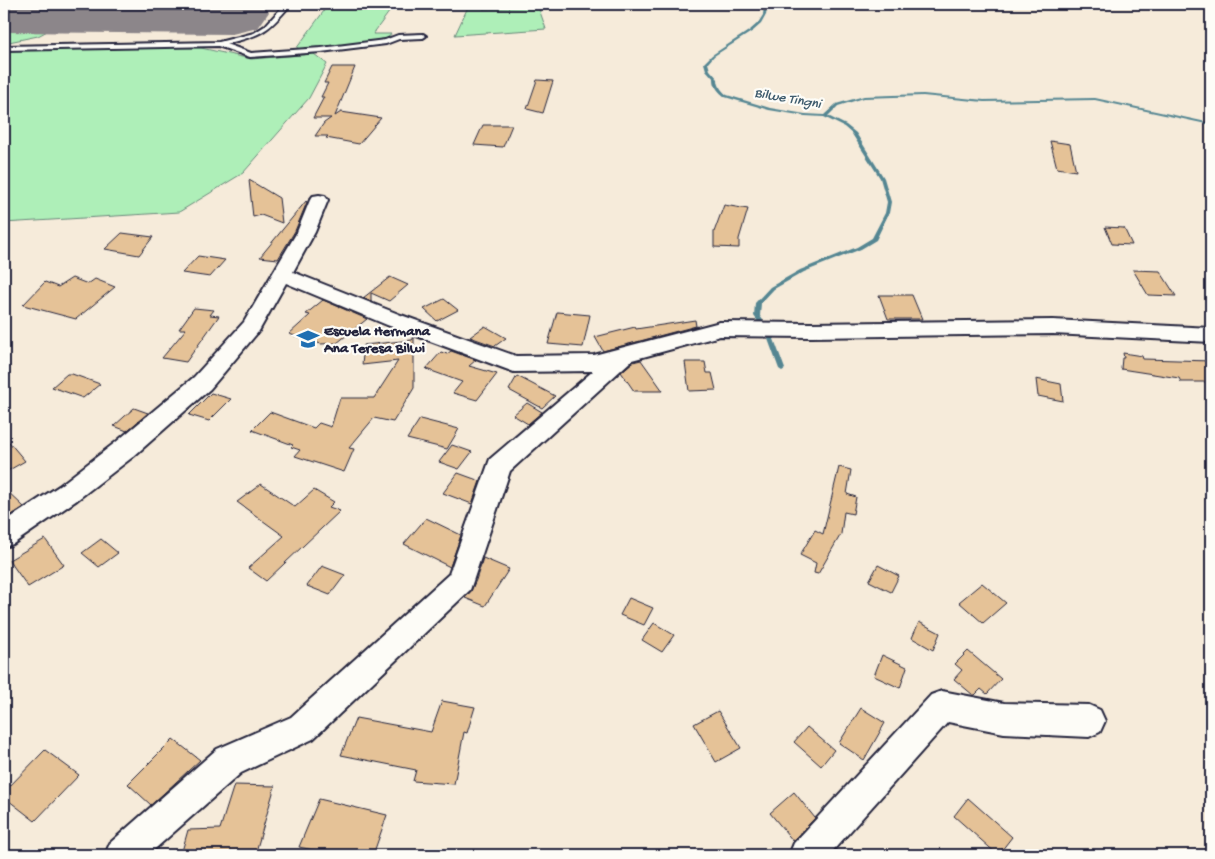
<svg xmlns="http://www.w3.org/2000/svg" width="1215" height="859" font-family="'Gochi Hand',sans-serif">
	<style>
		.green { fill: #aeefb8; stroke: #68887a }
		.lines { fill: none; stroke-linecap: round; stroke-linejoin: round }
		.stream { fill: #548692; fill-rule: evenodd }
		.runway { fill: #8c868a; fill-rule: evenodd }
		.building { fill: #e5c297; stroke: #22223b }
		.service-casing { stroke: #22223b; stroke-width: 4 }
		.minor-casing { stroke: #22223b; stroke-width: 4 }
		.service { fill: #fdfcf7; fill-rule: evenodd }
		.minor { fill: #fdfcf7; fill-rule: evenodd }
		.labels { text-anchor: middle; stroke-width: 4.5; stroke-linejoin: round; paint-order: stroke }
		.far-water-label { font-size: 14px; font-style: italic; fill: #3f5c6e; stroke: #fdfcf7 }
		.poi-label { font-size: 15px; font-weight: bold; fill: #22223b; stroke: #fdfcf7; text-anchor: start }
	</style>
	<rect width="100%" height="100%" fill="#f6ebda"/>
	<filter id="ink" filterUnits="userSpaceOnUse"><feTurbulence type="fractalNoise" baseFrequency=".02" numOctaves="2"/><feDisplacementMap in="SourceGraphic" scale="10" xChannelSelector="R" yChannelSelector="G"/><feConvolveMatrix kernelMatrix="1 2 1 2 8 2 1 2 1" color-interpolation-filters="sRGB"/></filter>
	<g filter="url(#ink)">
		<g class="green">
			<path d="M329,4H395L373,34H391L386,41L296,49Z"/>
			<path d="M463,4H485L483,9L538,6L546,29L455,35L468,7Z"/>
			<path d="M4,27L53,28L38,36L4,43Z"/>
			<path d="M145,47L201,48L251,59L314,54L327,64L309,98L243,173L179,212L4,223V51Z"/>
		</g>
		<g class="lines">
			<path class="stream" d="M764,4H768L766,15L761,24L753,31L714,56L708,63L710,70L718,79C718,86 722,91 727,95L770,108L805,114L824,115L836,104L864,96L923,94L984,100L1095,98L1211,123V125L1095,100L984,102L923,96L864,98L838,106L828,116L846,125L856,133L884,178L891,202L889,213L876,240L861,249L804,272L774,289L761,303L760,316L771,331L785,369L782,371L779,369L765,331L754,316L755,303L770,287L800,270L857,247L872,238L885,213L887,202L880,178L852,134L844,127L824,117L805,116L769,110L725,97C719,92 714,87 714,79L706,70L704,63L712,55L750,30L758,23L763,15Z"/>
			<path class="runway" d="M4,4H263L269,12L258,28L232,34L4,32Z"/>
		</g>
		<g class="building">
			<path d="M332,67H355L335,116L341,112L381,118L359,144L326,138L328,136H315L324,123L331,118H313L324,97H321L328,83H324Z"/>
			<path d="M537,80L553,81L543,113L527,109Z"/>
			<path d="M483,125H512L503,147L474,145Z"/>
			<path d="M1050,141L1070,144L1076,171L1057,168Z"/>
			<path d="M249,180L279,198L282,223L261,215L253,217Z"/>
			<path d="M306,201L307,202L295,231L278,259L260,257Z"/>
			<path d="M724,205L748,209L739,239V248L714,247V232Z"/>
			<path d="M1105,227L1124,228L1132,245L1112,244Z"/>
			<path d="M122,233L153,237L139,255L105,249Z"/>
			<path d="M198,256L225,260L210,277L182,273Z"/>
			<path d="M1133,270L1160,271L1176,296L1148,295Z"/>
			<path d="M390,277L408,285L389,301L371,293V301L363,298Z"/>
			<path d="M72,278L88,284L95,279L115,287L76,319L23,305L45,282L58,287Z"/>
			<path d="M879,295H912L922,319H888Z"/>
			<path d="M444,299L458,310L437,321L424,309Z"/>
			<path d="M323,300L367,319L337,343L321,344L289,334L310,315L306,314Z"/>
			<path d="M194,308L214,310L210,315L219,316L186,362L162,358L186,329H179Z"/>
			<path d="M557,312L590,315L583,347L548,344Z"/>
			<path d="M695,320L696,326L603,351L595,337L635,327L636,329Z"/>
			<path d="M485,326L506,338L495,346L470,337Z"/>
			<path d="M414,337V388L393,422L374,418L349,448L354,449L344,472L295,456L300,450L291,447L293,445L252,430L270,412L314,428L319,423L331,427L340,398H374L398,361L362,365L364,345L412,340Z"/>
			<path d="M451,351L476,360L469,366L497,374L477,400L453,393L462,382L426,369L441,352L447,354Z"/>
			<path d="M1123,353L1142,356L1143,359L1211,361V382H1181L1179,378L1121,369L1122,358H1124Z"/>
			<path d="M641,360L663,391H634L621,372L633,362Z"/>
			<path d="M685,362H705L707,373H712L716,390L689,391Z"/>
			<path d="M67,374H72L100,384L83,398L52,387Z"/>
			<path d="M517,376L555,396L542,408L509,390Z"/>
			<path d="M1036,379L1061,384L1063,401L1038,396Z"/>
			<path d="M211,393L231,399L209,421L189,415Z"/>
			<path d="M527,403L542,412L528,424L513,415Z"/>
			<path d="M134,408L148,413L127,431L114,426Z"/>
			<path d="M420,419L459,429L447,449L407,439Z"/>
			<path d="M4,436L25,461L4,473Z"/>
			<path d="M452,445L472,452L459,469L439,462Z"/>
			<path d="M839,467L851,470L847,494L856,497L853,514L844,512L841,534L818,574L814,573L816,563L800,555L815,530L823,534Z"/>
			<path d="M458,473L480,481L472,504L443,493Z"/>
			<path d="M261,484L295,507L314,490L334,502L329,507L340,511L266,581L248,568L284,536L237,502Z"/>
			<path d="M4,488L24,507L4,520Z"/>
			<path d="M426,518L461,535L450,567L404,544Z"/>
			<path d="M45,539L64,565L28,587L9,560Z"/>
			<path d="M101,539L118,553L99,567L82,553Z"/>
			<path d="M483,558L509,569L485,606L465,598L471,591L476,580Z"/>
			<path d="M878,565L899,576L891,592L869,581Z"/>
			<path d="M322,566L345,575L330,595L307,586Z"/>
			<path d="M982,583L1006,603L983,623L959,602Z"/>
			<path d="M629,598L653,608L644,625L620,615Z"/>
			<path d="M919,622L940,633L933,650L912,638Z"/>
			<path d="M654,623L674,635L662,652L642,640Z"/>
			<path d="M968,651L1001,679L987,694L981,689L975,695H973L954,679L962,670L955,664Z"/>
			<path d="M882,655L907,667L900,688L874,676Z"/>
			<path d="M442,701L475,707L467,733L464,732L454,784L413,781L416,770L341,755L356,718L431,732Z"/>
			<path d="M861,708L885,723L864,760L839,743Z"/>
			<path d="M718,711L741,748L716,762L694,724Z"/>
			<path d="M807,727L834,750L821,766L794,742Z"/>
			<path d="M173,739L200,760L151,805L128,784Z"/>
			<path d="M45,750L79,775L35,821L4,797V792Z"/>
			<path d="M234,785L275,786L255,855H181L188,830L220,829Z"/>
			<path d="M794,792L815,818L793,841L770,813Z"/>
			<path d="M968,798L1012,837L998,855L954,816Z"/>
			<path d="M319,799L387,815L373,855H336L299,847Z"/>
		</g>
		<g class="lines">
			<g class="service-casing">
				<path id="service" d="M285,4H291C267,33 261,35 226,44L251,53L321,48L385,40L398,35L423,34L426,36L423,38L399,39L386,44L321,52L250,57L218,46L4,50V46L219,42L254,33L265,26Z"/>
			</g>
			<g class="minor-casing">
				<g id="minor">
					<path d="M319,195L325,196L328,200L315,232L293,272L401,315L516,356L594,355L720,322L811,323L1053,320L1211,328V342L1053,334L811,337L720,336L632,360L510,471L470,590L313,739L241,773L148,855H105L110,843L217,749L291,717L449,574L490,459L593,371L514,372L387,325L286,283L259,331L210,389L134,456L77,500L13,544L4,547V522L59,486L116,442L194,377L244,322L297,232L310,200L313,196Z"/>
					<path d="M942,691L1004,703L1089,705L1100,710L1105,721L1100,732L1089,737L1004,733L948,722L829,855H789L794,843L931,695Z"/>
				</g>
			</g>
			<use href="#service" class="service"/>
			<use href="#minor" class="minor"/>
		</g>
	</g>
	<defs>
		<g id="school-bare" transform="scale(1.725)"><path d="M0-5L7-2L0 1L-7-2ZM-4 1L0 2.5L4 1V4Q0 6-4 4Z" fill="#1f6fb2" stroke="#fdfcf7" stroke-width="2.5" paint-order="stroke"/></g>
	</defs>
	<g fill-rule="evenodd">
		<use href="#school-bare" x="308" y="339"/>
	</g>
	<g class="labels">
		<g class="far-water-label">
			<text transform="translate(788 97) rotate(10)" y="5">Bilwe Tingni</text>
		</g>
		<g class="poi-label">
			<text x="324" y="335">Escuela Hermana<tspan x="324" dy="17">Ana Teresa Bilwi</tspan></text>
		</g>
	</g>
	<rect width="1215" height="859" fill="none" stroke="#fdfcf7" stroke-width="20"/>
	<rect x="10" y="10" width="1195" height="839" fill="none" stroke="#22223b" stroke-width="2" filter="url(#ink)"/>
</svg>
